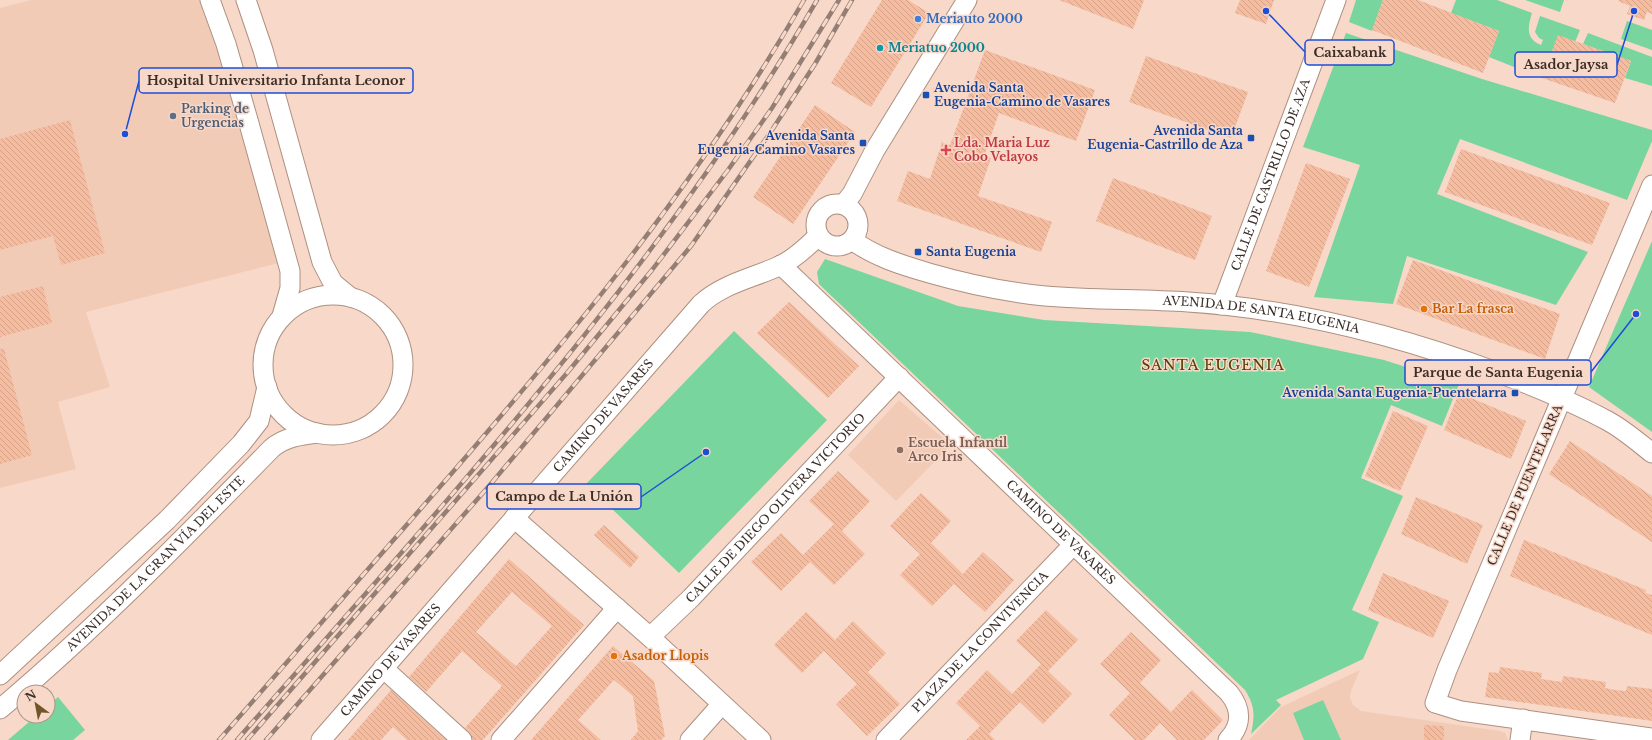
<svg xmlns="http://www.w3.org/2000/svg" width="1652" height="740" font-family="'Libre Baskerville',serif">
	<style>
		.built { fill: #f2cbb7 }
		.green { fill: #78d59d }
		.building { fill: url(#building-back-hatch); fill-rule: evenodd }
		.lines { fill: none; stroke-linecap: round; stroke-linejoin: round }
		.minor-casing { stroke: #ad9081; stroke-width: 21 }
		.minor { stroke: #fff; stroke-width: 19 }
		.rail-casing { stroke: #957f74; stroke-width: 4.5 }
		.rail { stroke: #f8d8c8; stroke-width: 3; stroke-dasharray: 9; stroke-linecap: butt }
		.shop-dot { fill: #3f7fe0; stroke: #f8d8c8; stroke-width: 1.5 }
		.culture-dot { fill: #0f9aa8; stroke: #f8d8c8; stroke-width: 1.5 }
		.transit-dot { fill: #1a4fb4; stroke: #f8d8c8; stroke-width: 1.5 }
		.service-dot { fill: #5c6f8a; stroke: #f8d8c8; stroke-width: 1.5 }
		.health-dot { fill: #e0444e; stroke: #f8d8c8; stroke-width: 1.5 }
		.food-dot { fill: #e8710a; stroke: #f8d8c8; stroke-width: 1.5 }
		.education-dot { fill: #8d6e63; stroke: #f8d8c8; stroke-width: 1.5 }
		.labels { text-anchor: middle; stroke-width: 3; stroke-linejoin: round; paint-order: stroke }
		.shop-label { font-size: 12px; font-weight: bold; fill: #366cbe; stroke: #f8d8c8; text-anchor: start }
		.culture-label { font-size: 12px; font-weight: bold; fill: #0d838f; stroke: #f8d8c8; text-anchor: start }
		.transit-label { font-size: 12px; font-weight: bold; fill: #164399; stroke: #f8d8c8; text-anchor: end }
		.service-label { font-size: 12px; font-weight: bold; fill: #4e5e75; stroke: #f8d8c8; text-anchor: start }
		.health-label { font-size: 12px; font-weight: bold; fill: #be3a42; stroke: #f8d8c8; text-anchor: start }
		.street-label { font-size: 12px; fill: #3b2e28; stroke: #f8d8c8 }
		.food-label { font-size: 12px; font-weight: bold; fill: #c56008; stroke: #f8d8c8; text-anchor: start }
		.education-label { font-size: 12px; font-weight: bold; fill: #785e54; stroke: #f8d8c8; text-anchor: start }
		.quarter-label { font-size: 14px; letter-spacing: 1px; fill: #584000; stroke: #f8d8c8 }
		.leader { fill: none; stroke: #1d4ed8; stroke-width: 1.5 }
		.callout-dot { fill: #1d4ed8; stroke: #f8d8c8; stroke-width: 1.5 }
		.callout { fill: #f8d8c8; stroke: #1d4ed8; stroke-width: 1.5 }
		.callout-label { font-size: 13px; text-anchor: middle; font-weight: bold; fill: #3b2e28 }
	</style>
	<defs>
		<pattern id="building-back-hatch" width="6" height="6" patternUnits="userSpaceOnUse"><rect width="6" height="6" fill="#f6bc9f"/><path d="M-1 5l2 2M0 0l6 6M5-1l2 2" fill="none" stroke="#d4a289"/></pattern>
	</defs>
	<rect width="100%" height="100%" fill="#f8d8c8"/>
	<g class="built">
		<path d="M31,0H210L287,261L86,312L110,387L58,402L76,469L0,488V8Z"/>
		<path d="M899,400L951,445L896,501L848,455Z"/>
		<path d="M1360,670L1351,691L1350,697L1353,705L1361,711L1500,731L1505,733L1508,740H1249L1281,707Z"/>
	</g>
	<g class="green">
		<path d="M1356,0H1383L1372,31L1349,22Z"/>
		<path d="M1456,0H1497L1532,13C1528,26 1525,39 1541,45L1543,40L1539,38L1535,32L1540,16L1580,30L1575,42L1553,50L1542,78L1489,57L1499,31L1451,13Z"/>
		<path d="M1525,0H1564L1560,12Z"/>
		<path d="M1627,21L1652,30V50L1621,39Z"/>
		<path d="M1346,33L1482,79L1652,130V141L1627,200L1460,139L1437,194L1588,252L1556,305L1407,256L1393,304L1314,297L1360,165L1303,147Z"/>
		<path d="M1588,33L1652,57V86L1625,78L1631,61L1583,44Z"/>
		<path d="M1652,241V432L1589,387Z"/>
		<path d="M825,259L958,306L1044,320L1250,332L1384,360L1459,384L1442,426L1391,405L1361,478L1403,496L1352,610L1379,622L1363,659L1276,700L1281,705L1251,734C1255,715 1255,706 1245,690L819,284L817,272Z"/>
		<path d="M734,331L827,420L679,573L586,484Z"/>
		<path d="M58,697L85,730L73,740H8L36,716H48V706Z"/>
		<path d="M1323,700L1341,740H1304L1293,713Z"/>
	</g>
	<g class="building">
		<path d="M882,0H908L929,13L871,107L831,83Z"/>
		<path d="M1059,0H1144L1133,29Z"/>
		<path d="M1240,0H1274L1266,24L1235,13Z"/>
		<path d="M1383,0H1418L1499,31L1483,73L1372,30Z"/>
		<path d="M1619,0H1652V14L1647,12L1644,20L1627,14L1630,6L1618,1Z"/>
		<path d="M1558,35L1631,61L1615,103L1542,78Z"/>
		<path d="M985,50L1095,90L1076,141L999,113L984,156L991,158L978,196L1052,222L1041,252L897,201L908,171L930,179L942,142L950,145Z"/>
		<path d="M1146,56L1248,92L1231,138L1129,102Z"/>
		<path d="M815,105L855,132L793,224L753,197Z"/>
		<path d="M70,120L105,253L61,265L53,236L0,250V139Z"/>
		<path d="M1461,149L1610,203L1592,245L1445,192Z"/>
		<path d="M1306,163L1350,179L1309,287L1266,271Z"/>
		<path d="M1113,178L1212,216L1195,260L1096,221Z"/>
		<path d="M1413,260L1560,314L1545,359L1396,304Z"/>
		<path d="M43,286L52,323L0,337V297Z"/>
		<path d="M789,302L859,366L828,398L757,333Z"/>
		<path d="M0,349H4L32,455L0,464Z"/>
		<path d="M1459,393L1526,421L1511,459L1444,430Z"/>
		<path d="M1393,411L1428,426L1400,491L1365,476Z"/>
		<path d="M1570,441L1652,496V542L1549,474Z"/>
		<path d="M838,471L870,501L842,531L865,554L834,585L807,559L810,562L781,591L751,562L781,533L803,555L834,524L809,501Z"/>
		<path d="M921,493L951,521L931,543L963,574L983,552L1014,580L985,612L954,584L932,606L900,575L920,554L890,526Z"/>
		<path d="M1416,497L1483,525L1467,564L1401,534Z"/>
		<path d="M604,525L639,557L630,568L594,535Z"/>
		<path d="M1524,540L1646,590L1645,593L1652,595V635L1510,576Z"/>
		<path d="M509,559L584,625L483,740H473L472,736L465,728L502,686L462,651L426,692L409,677ZM512,592L552,626L516,666L476,632Z"/>
		<path d="M1383,573L1449,601L1433,638L1368,610Z"/>
		<path d="M1046,610L1078,640L1048,671L1072,694L1043,724L1020,702L989,734L995,740H966L980,726L956,703L987,670L1012,694L1041,664L1016,641Z"/>
		<path d="M806,612L835,640L853,621L886,653L868,672L900,704L867,736L836,704L857,684L824,651L802,673L774,645Z"/>
		<path d="M1131,632L1161,660L1140,683L1171,712L1192,690L1223,720L1204,740H1177L1160,723L1144,740H1135L1109,715L1130,693L1100,664Z"/>
		<path d="M613,646L654,681L665,736L661,740H631L638,731L633,696L614,680L578,720L601,740H531Z"/>
		<path d="M1500,667L1542,673L1541,679L1562,682L1563,676L1606,682L1605,688L1615,690L1626,691L1627,686L1652,689V721L1485,697L1489,672L1499,673Z"/>
		<path d="M391,690L446,740H407L393,727L381,740H348Z"/>
		<path d="M1424,725L1444,726V740H1424Z"/>
	</g>
	<g class="lines">
		<g class="minor-casing">
			<g id="minor">
				<path d="M210,0L226,44L248,120L290,271V288L282,316"/>
				<path d="M246,0L263,50L322,262L333,283L350,297"/>
				<path d="M1652,185L1447,670L1435,703L1461,711L1652,738"/>
				<circle cx="837" cy="225" r="21"/>
				<path d="M844,204L852,194L875,150L967,0"/>
				<path id="s1" d="M852,240C875,257 902,265 929,273C967,284 1005,292 1045,296C1092,300 1140,299 1188,302C1295,309 1400,336 1499,373C1536,387 1573,402 1608,421C1623,429 1638,442 1652,453"/>
				<path id="s2" d="M781,265L1229,693C1242,709 1242,725 1228,740"/>
				<circle cx="333" cy="365" r="70"/>
				<path id="s3" d="M1222,305L1336,0"/>
				<path d="M514,518L650,637L761,740"/>
				<path id="s4" d="M650,637L691,598L899,377"/>
				<path d="M383,668L462,740"/>
				<path d="M0,675L167,520L241,444L259,421L267,387"/>
				<path id="s5" d="M0,709C96,628 184,538 272,448C285,437 301,435 317,433"/>
				<path id="s6" d="M321,740L701,304C722,284 753,278 779,266C793,260 807,247 818,236"/>
				<path d="M501,740L617,608"/>
				<path d="M690,740L722,704"/>
				<path id="s7" d="M886,740L1074,544"/>
				<path d="M1520,740L1523,719"/>
			</g>
		</g>
		<use href="#minor" class="minor"/>
		<g class="rail-casing">
			<g id="rail">
				<path d="M219,740C290,659 360,578 431,497C569,339 699,182 804,0"/>
				<path d="M237,740C443,504 659,273 817,0"/>
				<path d="M247,740L567,373L652,270L728,170L772,108L839,0"/>
				<path d="M266,740L489,486L691,246L772,130L815,64L852,0"/>
			</g>
		</g>
		<use href="#rail" class="rail"/>
	</g>
	<circle class="shop-dot" cx="918" cy="19" r="4"/>
	<circle class="culture-dot" cx="880" cy="48" r="4"/>
	<g class="transit-dot">
		<rect x="922" y="91" width="8" height="8" rx="2"/>
		<rect x="1247" y="134" width="8" height="8" rx="2"/>
		<rect x="859" y="139" width="8" height="8" rx="2"/>
		<rect x="914" y="248" width="8" height="8" rx="2"/>
		<rect x="1511" y="389" width="8" height="8" rx="2"/>
	</g>
	<circle class="service-dot" cx="173" cy="116" r="4"/>
	<path class="health-dot" d="M944 144h4v4h4v4h-4v4h-4v-4h-4v-4h4z"/>
	<g class="food-dot">
		<circle cx="1424" cy="309" r="4"/>
		<circle cx="614" cy="656" r="4"/>
	</g>
	<circle class="education-dot" cx="900" cy="450" r="4"/>
	<g class="labels">
		<g class="shop-label">
			<text x="926" y="23">Meriauto 2000</text>
		</g>
		<g class="culture-label">
			<text x="888" y="52">Meriatuo 2000</text>
		</g>
		<g class="transit-label">
			<text x="934" y="92" text-anchor="start">Avenida Santa<tspan x="934" dy="14">Eugenia-Camino de Vasares</tspan></text>
			<text x="1243" y="135">Avenida Santa<tspan x="1243" dy="14">Eugenia-Castrillo de Aza</tspan></text>
			<text x="855" y="140">Avenida Santa<tspan x="855" dy="14">Eugenia-Camino Vasares</tspan></text>
			<text x="926" y="256" text-anchor="start">Santa Eugenia</text>
			<text x="1507" y="397">Avenida Santa Eugenia-Puentelarra</text>
		</g>
		<g class="service-label">
			<text x="181" y="113">Parking de<tspan x="181" dy="14">Urgencias</tspan></text>
		</g>
		<g class="health-label">
			<text x="954" y="147">Lda. Maria Luz<tspan x="954" dy="14">Cobo Velayos</tspan></text>
		</g>
		<g class="street-label">
			<text dy="4" stroke="none"><textPath href="#s3" startOffset="139">CALLE DE CASTRILLO DE AZA</textPath></text>
			<text dy="4" stroke="none"><textPath href="#s1" startOffset="420">AVENIDA DE SANTA EUGENIA</textPath></text>
			<text dy="4" stroke="none"><textPath href="#s6" startOffset="430">CAMINO DE VASARES</textPath></text>
			<text transform="translate(1525 485) rotate(-67)" y="4">CALLE DE PUENTELARRA</text>
			<text dy="4" stroke="none"><textPath href="#s4" startOffset="180">CALLE DE DIEGO OLIVERA VICTORIO</textPath></text>
			<text dy="4" stroke="none"><textPath href="#s2" startOffset="387">CAMINO DE VASARES</textPath></text>
			<text dy="4" stroke="none"><textPath href="#s5" startOffset="213">AVENIDA DE LA GRAN VÍA DEL ESTE</textPath></text>
			<text dy="4" stroke="none"><textPath href="#s7" startOffset="136">PLAZA DE LA CONVIVENCIA</textPath></text>
			<text dy="4" stroke="none"><textPath href="#s6" startOffset="106">CAMINO DE VASARES</textPath></text>
		</g>
		<g class="food-label">
			<text x="1432" y="313">Bar La frasca</text>
			<text x="622" y="660">Asador Llopis</text>
		</g>
		<g class="education-label">
			<text x="908" y="447">Escuela Infantil<tspan x="908" dy="14">Arco Iris</tspan></text>
		</g>
		<g class="quarter-label">
			<text x="1213" y="370">SANTA EUGENIA</text>
		</g>
	</g>
	<path class="leader" d="M1266 11L1305 52M1634 11L1617 65M125 134L139 81M1636 314L1591 372M706 452L641 497"/>
	<g class="callout-dot">
		<circle cx="1266" cy="11" r="4"/>
		<circle cx="1634" cy="11" r="4"/>
		<circle cx="125" cy="134" r="4"/>
		<circle cx="1636" cy="314" r="4"/>
		<circle cx="706" cy="452" r="4"/>
	</g>
	<g class="callout">
		<rect x="1305" y="40" width="89" height="25" rx="4"/>
		<rect x="1515" y="52" width="102" height="25" rx="4"/>
		<rect x="139" y="68" width="274" height="25" rx="4"/>
		<rect x="1405" y="360" width="186" height="25" rx="4"/>
		<rect x="487" y="484" width="154" height="25" rx="4"/>
	</g>
	<g class="callout-label">
		<text x="1350" y="57">Caixabank</text>
		<text x="1566" y="69">Asador Jaysa</text>
		<text x="276" y="85">Hospital Universitario Infanta Leonor</text>
		<text x="1498" y="377">Parque de Santa Eugenia</text>
		<text x="564" y="501">Campo de La Unión</text>
	</g>
	<g transform="translate(36 704) rotate(328)"><circle r="19" fill="#f8d8c8" stroke="#ac9488"/>
	<path d="M0-3L7 15L0 10L-7 15Z" fill="#6e5828"/>
	<text y="-6" font-size="11" font-weight="bold" text-anchor="middle" fill="#3b2e28">N</text>
	</g>
</svg>
